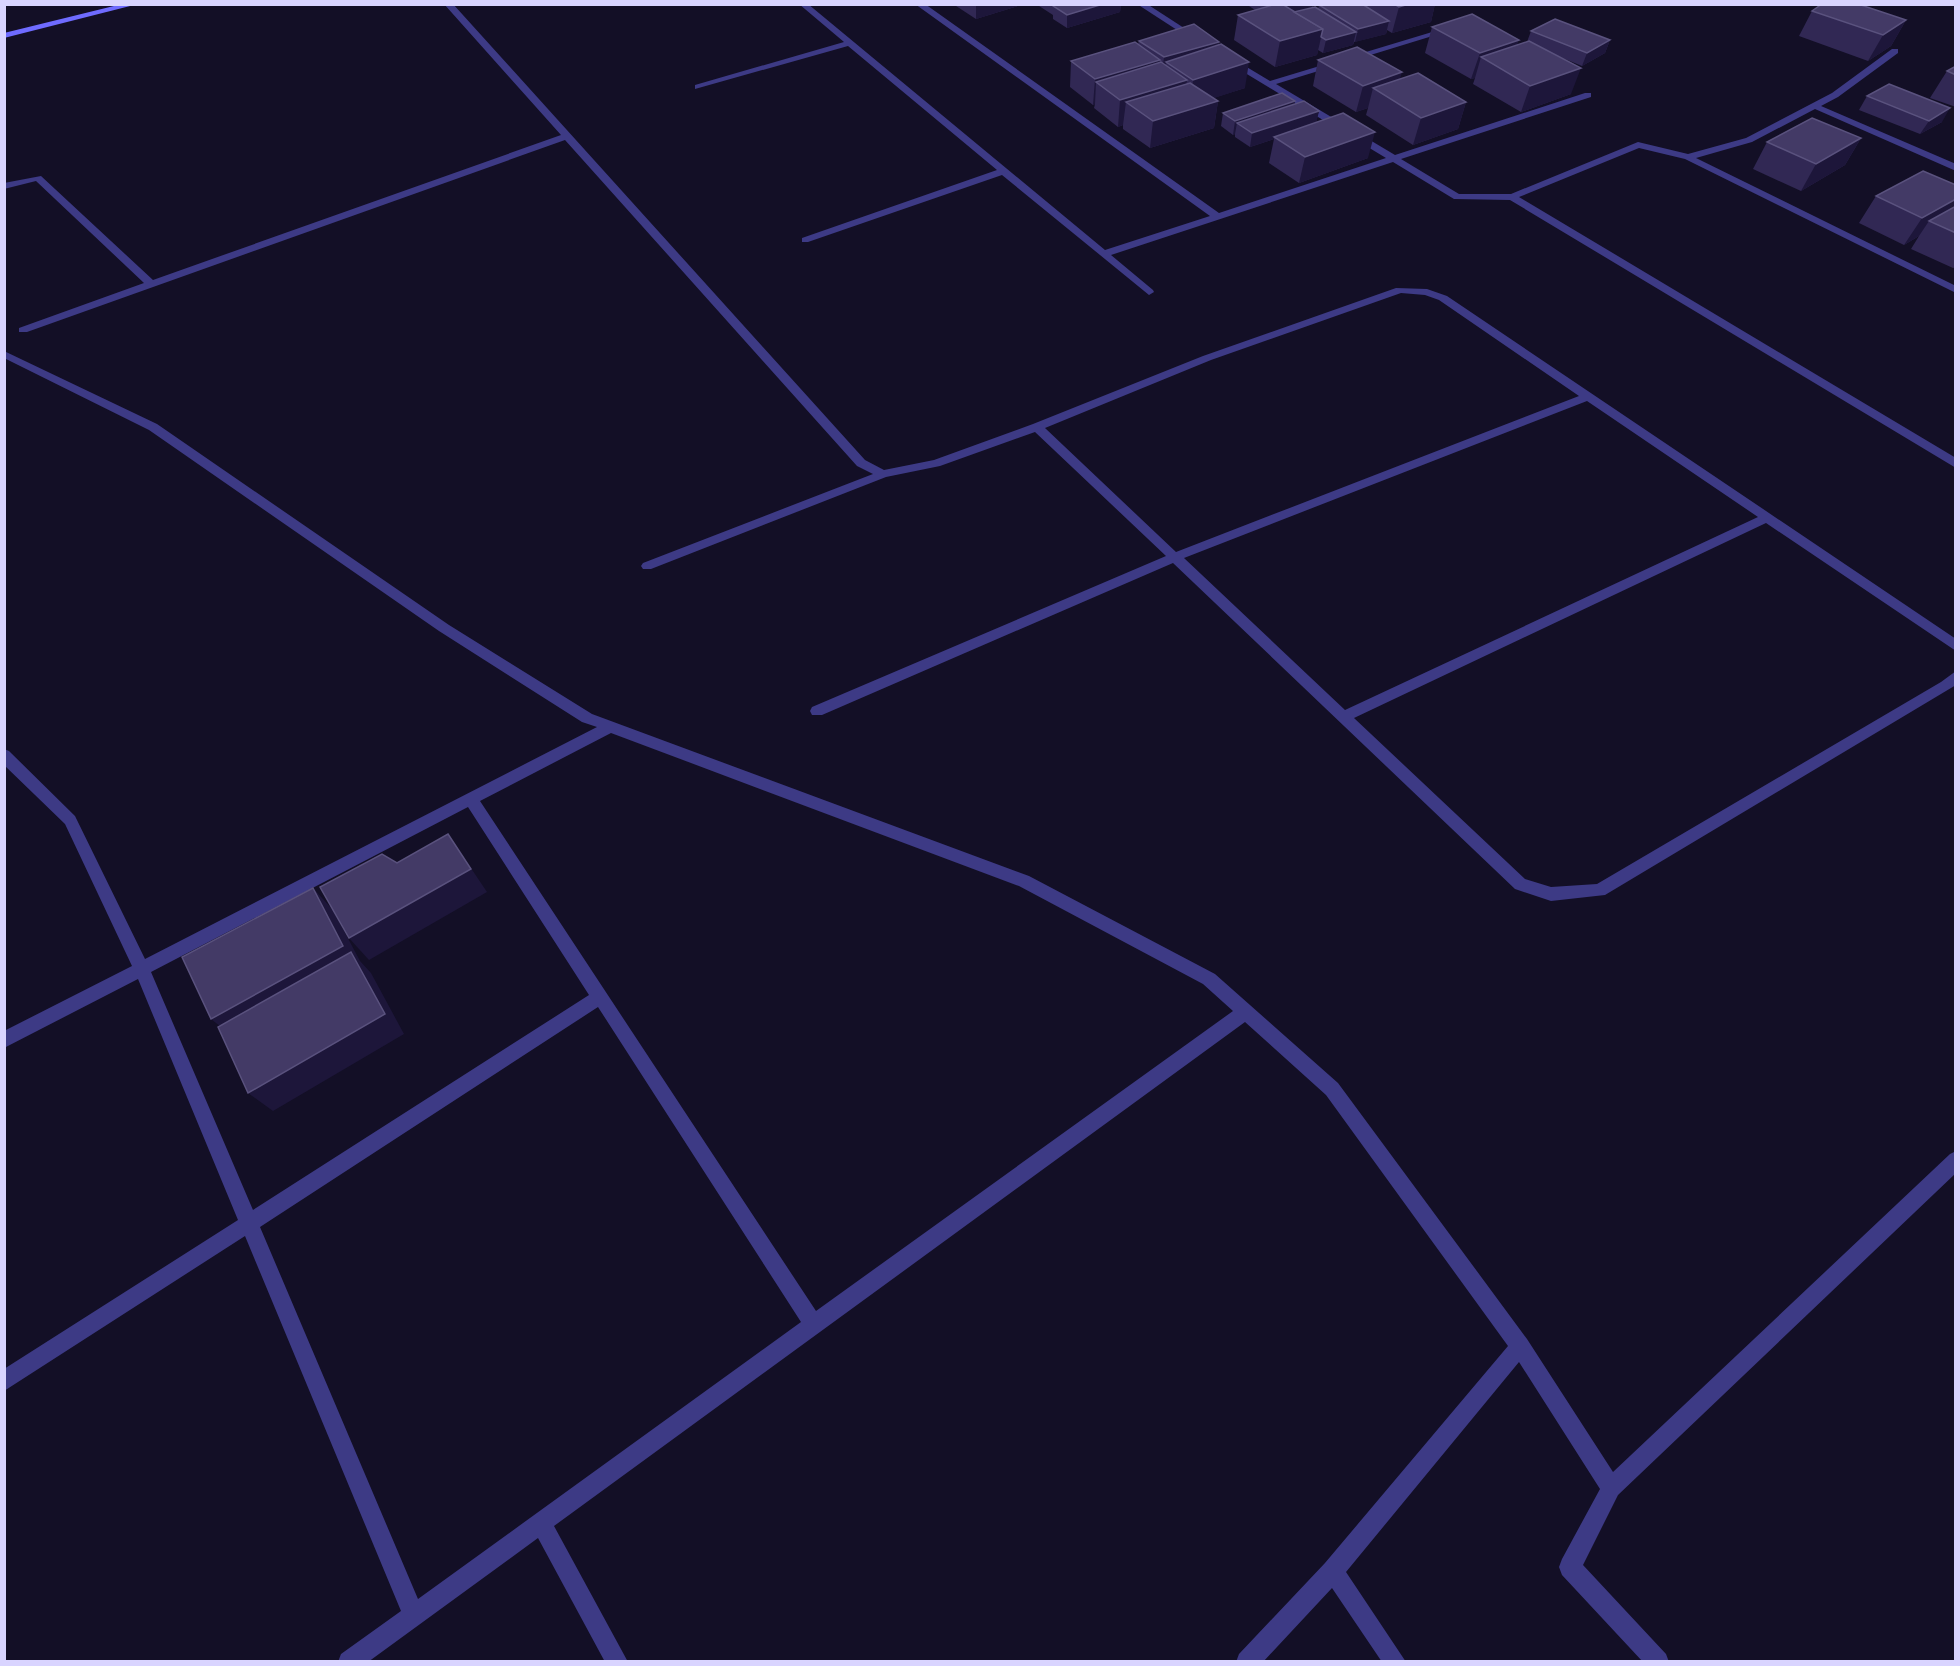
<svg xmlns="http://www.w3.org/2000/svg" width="1960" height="1666" font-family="'Sofia Sans Condensed',sans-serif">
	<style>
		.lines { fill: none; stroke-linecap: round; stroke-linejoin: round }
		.street { fill: #3d3a85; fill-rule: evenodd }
		.secondary { fill: #6f6bff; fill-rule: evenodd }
		.wall { fill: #312854 }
		.shaded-wall { fill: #1d163a }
		.building { fill: #433a66; stroke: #5a527e; stroke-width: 1.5 }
	</style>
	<rect width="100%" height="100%" fill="#130f26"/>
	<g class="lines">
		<g class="street">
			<path d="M444,4H453L865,460L884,470L934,460L1033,424L1203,356L1396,288L1427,289L1447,296L1956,639V651L1766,523L1354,718L1525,879L1551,887L1597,884L1941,682L1956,671V685L1605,895L1551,901L1515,889L1173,563L822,715H812L810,711L812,707L1166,556L1035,432L940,466L886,477L651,569H643L641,566L643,563L873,474L857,466L565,140L27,332H19V328L144,283L36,181L4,189V183L41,176L153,280L561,135ZM1401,293L1425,295L1439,300L1579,396L1176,552L1045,428L1211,360ZM1587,401L1758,517L1345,710L1184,558Z"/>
			<path d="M799,4H808L1105,250L1210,216L915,4H925L1219,213L1386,158L1227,62V58L1230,57L1270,81L1452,26V30L1276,84L1395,155L1585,93H1591V97L1401,159L1459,194H1511L1638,142L1688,154L1746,138L1832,93L1892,49H1898V53L1838,97L1821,106L1956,164V171L1815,109L1752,142L1696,158L1956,286V293L1685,159L1639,148L1519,197L1956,458V468L1510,200L1454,199L1393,162L1111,255L1153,290L1154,292L1149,295L1002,175L808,242H802V238L997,170L848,46L695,89V85L844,42Z"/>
			<path d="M1137,4H1147L1201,39L1194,41Z"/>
			<path d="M4,351L157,424L449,625L592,714L1029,876L1215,974L1338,1083L1527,1339L1613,1472L1950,1154L1956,1151V1173L1618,1495L1583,1565L1666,1654L1669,1662H1643L1562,1575L1559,1567L1562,1559L1600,1489L1519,1362L1346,1572L1406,1662H1382L1332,1588L1263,1662H1236L1239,1654L1325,1563L1508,1346L1326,1095L1245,1022L554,1526L628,1662H605L538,1538L368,1662H338L341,1654L401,1611L245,1236L4,1391V1369L238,1220L138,979L4,1048V1031L132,966L65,824L4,765V749L9,751L75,816L145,959L597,727L582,722L439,631L149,430L4,358ZM611,733L1019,886L1203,984L1233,1011L816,1311L480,801ZM468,807L589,995L253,1210L151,972ZM598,1007L801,1322L418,1599L260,1227Z"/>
		</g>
		<path class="secondary" d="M122,4H138L4,38V33Z"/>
	</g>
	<g class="wall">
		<path d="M953,4H1024L976,19Z"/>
		<path d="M1036,4H1121L1120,12L1067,28L1053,19V15Z"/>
		<path d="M1246,4H1313V7L1318,9L1319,5L1320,4H1435L1431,22L1392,33L1387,30L1386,34L1354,42L1353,45L1323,53L1318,50L1317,55L1275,67L1234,40L1238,15L1255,10Z"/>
		<path d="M1812,11L1906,20L1891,46L1868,61L1799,36Z"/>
		<path d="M1432,27L1517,45L1527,42L1531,31L1610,40L1605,53L1582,66L1560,57L1571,94L1521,112L1473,84L1475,78L1471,79L1425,53Z"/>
		<path d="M1139,41L1219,42V45L1245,88L1213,98L1218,101L1214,128L1150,148L1123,129V125L1118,127L1094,108L1095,104L1093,105L1070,87L1071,61L1138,44Z"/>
		<path d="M1318,60L1466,102L1458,129L1413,145L1366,115L1368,108L1356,112L1313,86Z"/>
		<path d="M1956,66V107L1930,98L1947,71Z"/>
		<path d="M1867,96L1942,122L1920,134L1859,110Z"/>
		<path d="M1295,101L1294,104L1319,111L1316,122L1368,158L1299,183L1269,163L1274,139L1250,147L1235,137V134L1233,135L1221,126L1223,113Z"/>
		<path d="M1861,138L1845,165L1801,191L1753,169L1767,142Z"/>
		<path d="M1956,185V267L1953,268L1911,249L1919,236L1904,245L1859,223L1876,196Z"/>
	</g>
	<g class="shaded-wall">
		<path d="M976,4H1024L976,19Z"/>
		<path d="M1103,4H1121L1120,12L1067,28V15Z"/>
		<path d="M1281,4H1313L1311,14L1293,20Z"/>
		<path d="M1409,4H1435L1431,22L1392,33L1399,7Z"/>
		<path d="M1906,20L1891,46L1868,61L1883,35Z"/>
		<path d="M1389,21L1386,34L1355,42L1358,29Z"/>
		<path d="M1323,29L1317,55L1275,67L1280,41Z"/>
		<path d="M1356,32L1353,45L1323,53L1326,40Z"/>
		<path d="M1519,40L1510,66L1481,57L1475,78L1471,79L1480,53Z"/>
		<path d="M1610,40L1605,53L1582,66L1587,53Z"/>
		<path d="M1219,42L1215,68L1166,62L1164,83H1161L1164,57Z"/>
		<path d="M1160,60L1157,86L1096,82L1095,104L1093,105L1095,79Z"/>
		<path d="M1249,62L1245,88L1190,106L1193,80Z"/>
		<path d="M1581,68L1571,94L1521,112L1530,86Z"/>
		<path d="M1402,72L1395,98L1373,88L1368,108L1356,112L1363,86Z"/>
		<path d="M1187,80L1183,107L1126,102L1123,125L1118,127L1120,100Z"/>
		<path d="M1218,101L1214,128L1150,148L1153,121Z"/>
		<path d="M1295,101L1292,115L1237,123L1235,134L1233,135L1235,121Z"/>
		<path d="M1466,102L1458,129L1413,145L1421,118Z"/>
		<path d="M1950,108L1942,122L1920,134L1929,121Z"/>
		<path d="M1319,111L1316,124L1274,137V139L1250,147L1252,133Z"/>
		<path d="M1375,132L1368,158L1299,183L1305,157Z"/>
		<path d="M1861,138L1845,165L1801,191L1816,164Z"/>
		<path d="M1956,199V211L1929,221L1919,236L1904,245L1922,218Z"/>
		<path d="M448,834L487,892L369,960L349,938Z"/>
		<path d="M313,888L333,910L360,961L371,973L404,1034L273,1111L248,1093L236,1039L211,1019Z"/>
	</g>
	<g class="building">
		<path d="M1058,4H1103L1067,15L1053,6Z"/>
		<path d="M1276,4H1282L1323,29L1280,41L1238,15Z"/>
		<path d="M1362,4L1389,21L1358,29L1319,5Z"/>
		<path d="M1394,4H1409L1399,7Z"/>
		<path d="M1822,4H1858L1906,20L1883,35L1812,11Z"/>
		<path d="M1315,7L1356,32L1326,40L1321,37L1323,29L1294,12Z"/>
		<path d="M1472,14L1519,40L1480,53L1432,27Z"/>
		<path d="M1555,19L1610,40L1587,53L1531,31Z"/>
		<path d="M1194,24L1219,42L1164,57L1139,41Z"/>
		<path d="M1529,41L1581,68L1530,86L1481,57Z"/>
		<path d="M1135,42L1160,60L1095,79L1071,61Z"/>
		<path d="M1221,44L1249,62L1193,80L1166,62Z"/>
		<path d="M1357,47L1402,72L1363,86L1318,60Z"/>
		<path d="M1161,62L1187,80L1120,100L1096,82Z"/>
		<path d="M1956,66V75L1947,71Z"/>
		<path d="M1418,73L1466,102L1421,118L1373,88Z"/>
		<path d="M1190,83L1218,101L1153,121L1126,102Z"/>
		<path d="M1889,84L1950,108L1929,121L1867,96Z"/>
		<path d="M1282,93L1295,101L1235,121L1223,113Z"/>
		<path d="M1304,101L1319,111L1252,133L1237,123Z"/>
		<path d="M1343,113L1375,132L1305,157L1274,137Z"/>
		<path d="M1812,118L1861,138L1816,164L1767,142Z"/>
		<path d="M1923,171L1956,185V199L1922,218L1876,196Z"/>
		<path d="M1956,206V233L1929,221Z"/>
		<path d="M448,834L471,869L349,938L320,887L382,854L397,863Z"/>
		<path d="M313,888L343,946L211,1019L182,957Z"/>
		<path d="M351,952L385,1014L248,1093L218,1027Z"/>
	</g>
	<rect width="1960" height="1666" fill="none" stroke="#d9d4ff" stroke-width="12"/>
</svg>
